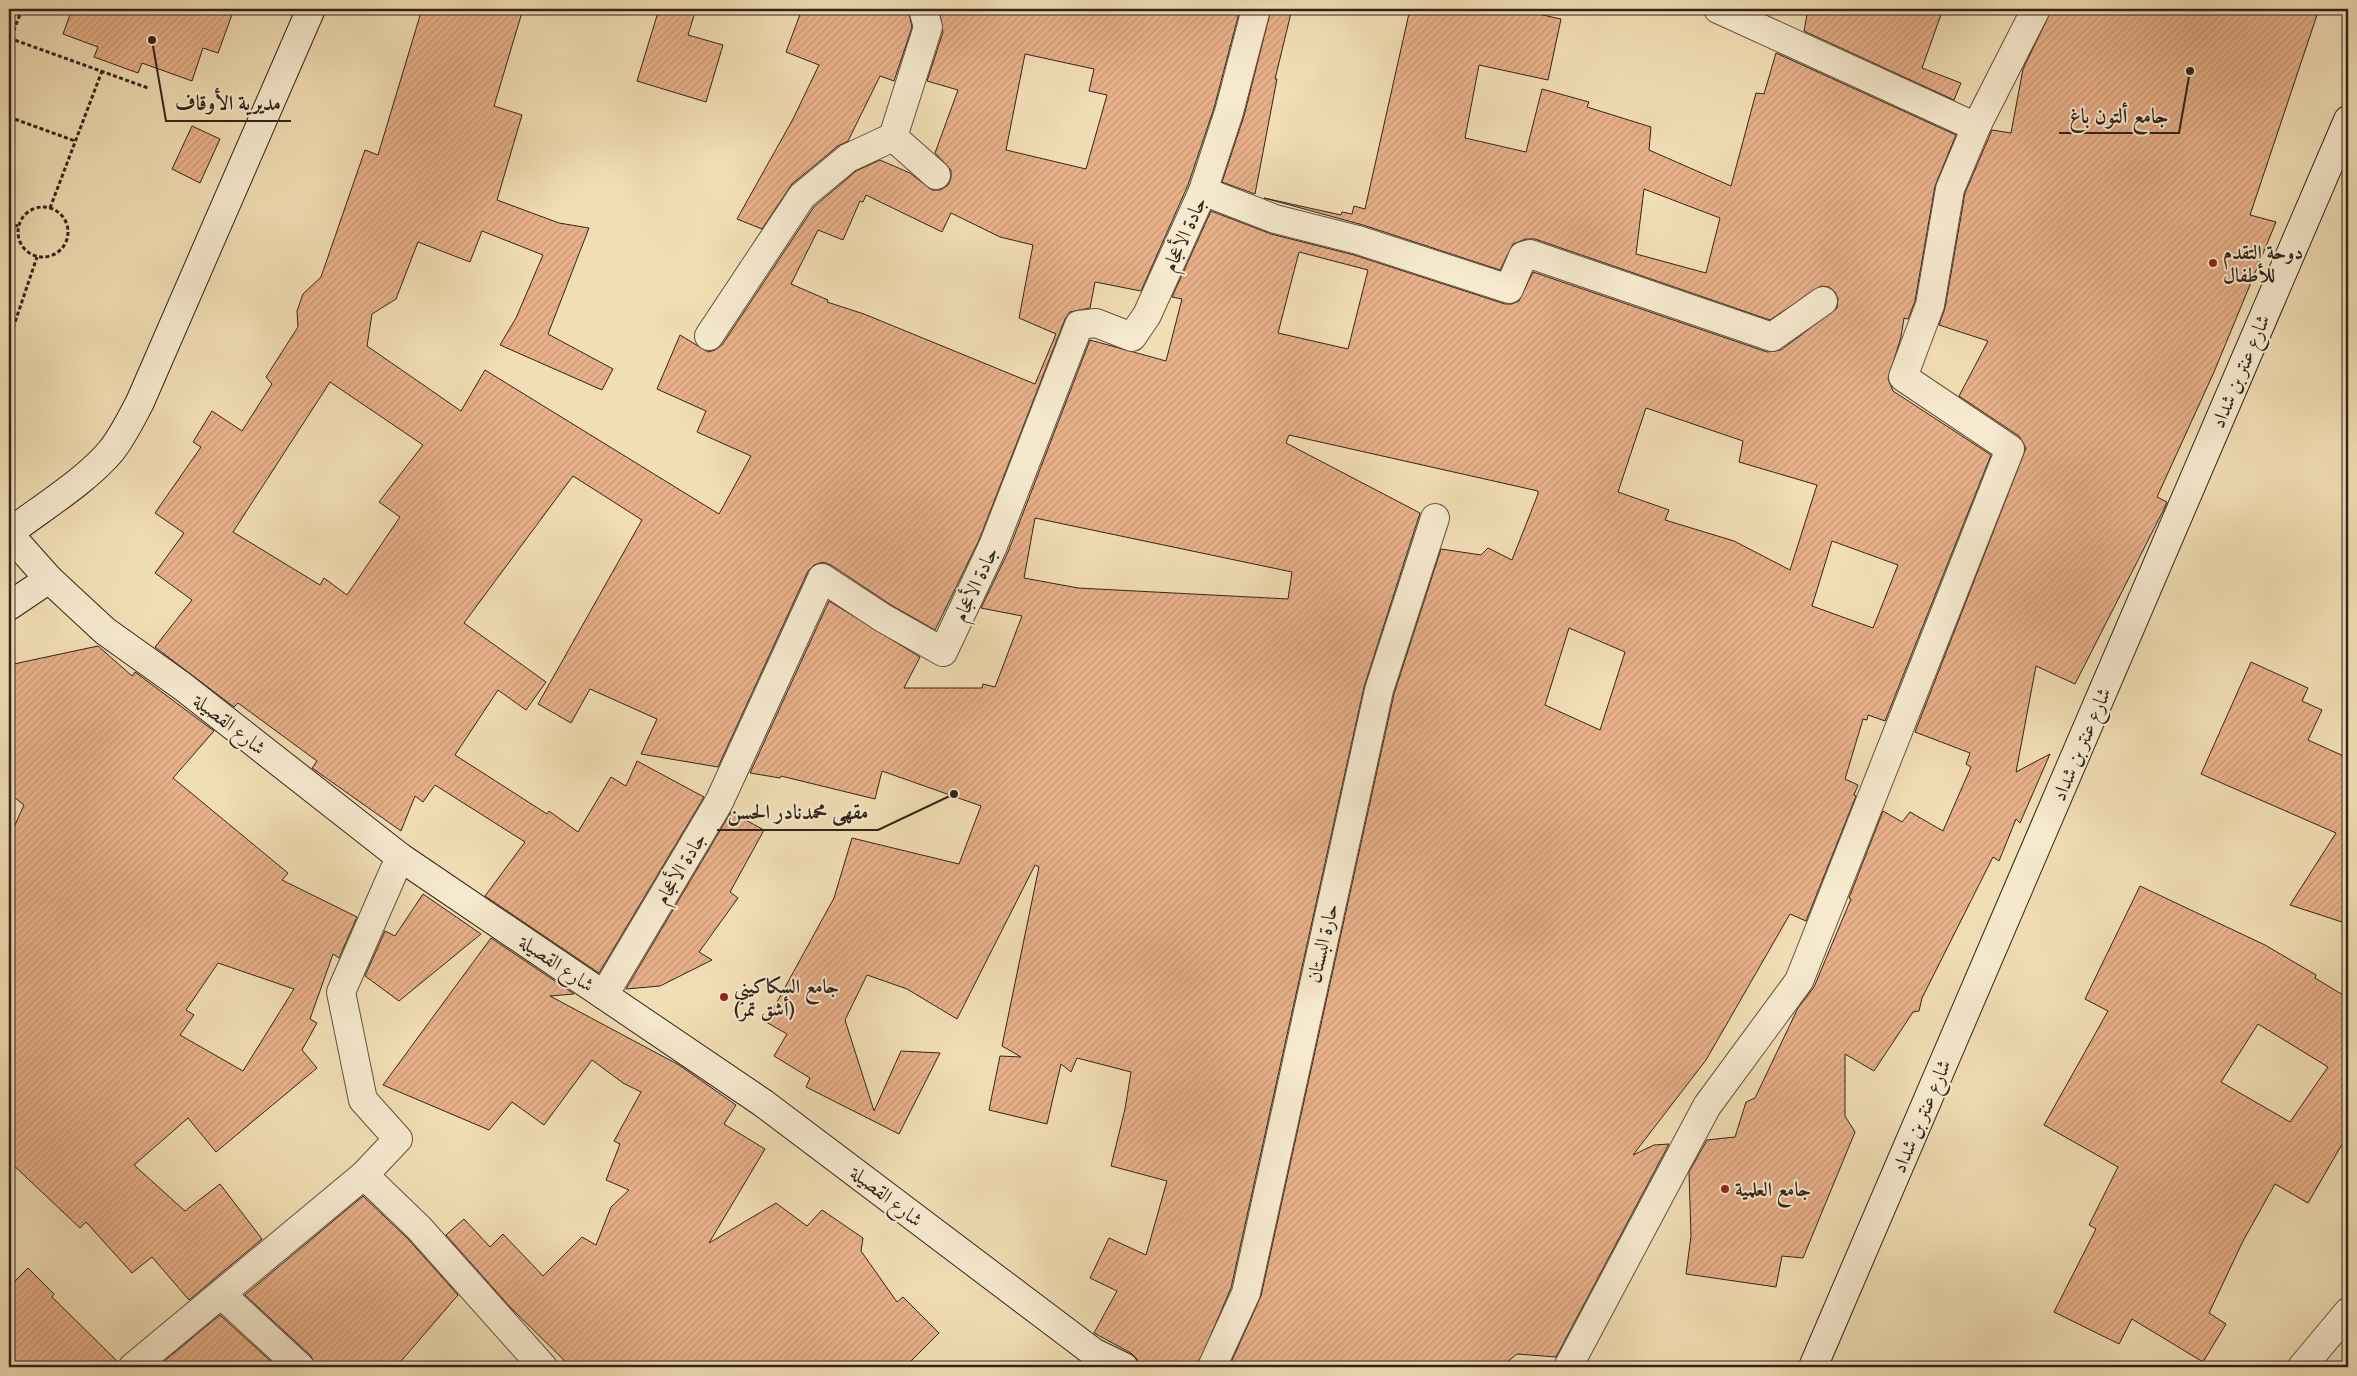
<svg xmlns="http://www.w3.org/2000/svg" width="2357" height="1376" font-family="'EB Garamond',Amiri,serif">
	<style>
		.building { fill: url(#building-hatch); stroke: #31241c; fill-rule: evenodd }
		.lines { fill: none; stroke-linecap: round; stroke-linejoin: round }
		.street-casing { stroke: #615242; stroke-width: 30 }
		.secondary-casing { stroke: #31241c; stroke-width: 30 }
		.path { stroke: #31241c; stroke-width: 3; stroke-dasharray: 4 2.5; stroke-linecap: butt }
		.street { stroke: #f7eacf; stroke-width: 28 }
		.secondary { stroke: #f7eacf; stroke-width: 28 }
		.poi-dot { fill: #8f2418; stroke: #f7eacf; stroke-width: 2 }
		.labels { text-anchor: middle; stroke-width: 4; stroke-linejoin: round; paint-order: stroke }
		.street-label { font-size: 20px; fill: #31241c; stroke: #f7eacf }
		.poi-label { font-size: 20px; font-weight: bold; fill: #31241c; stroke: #f7eacf; text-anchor: start }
		.leader { fill: none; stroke: #31241c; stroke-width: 2 }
		.callout-dot { fill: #31241c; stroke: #f7eacf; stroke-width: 2 }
		.callout-label { font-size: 21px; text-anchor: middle; font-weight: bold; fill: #31241c; stroke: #f7eacf; stroke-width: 4; stroke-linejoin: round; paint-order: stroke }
	</style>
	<defs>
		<pattern id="building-hatch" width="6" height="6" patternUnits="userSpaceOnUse" patternTransform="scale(1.25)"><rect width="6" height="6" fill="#e9b18a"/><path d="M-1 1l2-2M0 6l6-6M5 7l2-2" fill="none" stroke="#c89876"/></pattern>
	</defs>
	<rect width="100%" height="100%" fill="#f2deb5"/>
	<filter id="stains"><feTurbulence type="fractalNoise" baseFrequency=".004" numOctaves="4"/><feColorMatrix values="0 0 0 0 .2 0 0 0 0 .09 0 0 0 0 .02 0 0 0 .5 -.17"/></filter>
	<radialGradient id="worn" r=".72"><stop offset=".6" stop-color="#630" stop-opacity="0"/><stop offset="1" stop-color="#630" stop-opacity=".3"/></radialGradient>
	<g class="building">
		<path d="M72,9H234L218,53L203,48L192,81L142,63L138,73L94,57L98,47L63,34Z"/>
		<path d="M422,9H523L494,106L522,115L497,200L559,223L589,228L548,334L613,369L602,390L500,345L516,318L543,255L482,231L470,262L418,242L396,299L372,314L367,346L461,411L485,370L719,514L751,456L697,432L706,411L657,389L680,335L708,352L715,350L722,345L814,207L856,171L880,160L910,173L932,190H940L948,185L951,178V170L935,153L958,90L927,81L943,32L939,9H1240L1214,108L1188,185L1141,291L1095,282L1090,308L1070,312L1065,319L979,540L935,630L891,605L831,565L823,562L814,565L808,571L718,767L641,754L657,719L590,689L571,723L538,704L642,520L573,476L464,623L546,682L526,710L498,690L455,755L547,814L549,811L578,832L611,777L626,786L637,761L704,797L599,973L485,896L525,842L435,785L423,802L415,796L401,831L312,768L317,761L238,703L234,707L155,647L192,600L155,573L184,533L155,513L201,447L193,442L212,411L242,431L272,384L266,377L298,327L297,311L303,294L321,277L365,150L378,155ZM1025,54L1094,69L1089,91L1107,95L1086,169L1006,150ZM866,195L942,232L951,213L1000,237L1033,245L1019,318L1056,334L1035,384L864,314L827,302L828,300L791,284L818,230L843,240L860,201L863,202ZM330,382L423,445L379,502L400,517L347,595L324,578L320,585L233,532Z"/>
		<path d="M659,9H696L688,35L723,45L706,102L637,81Z"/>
		<path d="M802,9H908L912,27L894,81L880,76L848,141L838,146L792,184L762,229L737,219L793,119L819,65L786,52Z"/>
		<path d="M1271,9H1292L1275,79H1277L1276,84L1255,194L1222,182L1244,116Z"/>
		<path d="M1410,9H1530L1529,12L1561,19L1548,80L1479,65L1465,138L1526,152L1542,89L1589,102L1587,107L1651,127L1649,150L1731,186L1756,93L1764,94L1776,53L1956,135L1935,186L1915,301L1908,319L1904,318L1901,337L1888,379L1893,391L1991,455L1885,721L1868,715L1867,720L1863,719L1845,779L1858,785L1854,795L1856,796L1806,921L1790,914L1706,1060L1633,1155L1654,1145L1669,1144L1556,1357L1517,1354L1501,1367H1229L1261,1296L1394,694L1441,549L1481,555L1488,548L1512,560L1538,494V491L1289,435L1286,443L1420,513L1364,687L1231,1288L1197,1367H1139L1137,1359L1131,1353L1094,1333L1117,1291L1090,1278L1109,1238L1146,1255L1167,1181L1111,1166L1125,1109L1131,1072L1077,1058L1071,1072L1061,1064L1047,1124L989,1110L1000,1056L1021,1057L1002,1046L1039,867L1035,865L957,1019L907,989L867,975L845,1020L874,1111L901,1051L940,1053L899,1134L806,1087L810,1078L774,1056L787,1034L766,1022L834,898L852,838L959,864L981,806L882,771L875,799L781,776L780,778L750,773L829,601L920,657L904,688H982L983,684L995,687L1022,616L981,608L1008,552L1090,340L1166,361L1182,299L1172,297L1211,211L1271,234L1354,255L1505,304H1512L1519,301L1533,272L1767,352L1781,350L1837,308L1838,299L1835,292L1829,287L1821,286L1770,320L1535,239H1526L1513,244L1500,270L1363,225L1264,198L1341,215L1342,212L1352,214L1354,206L1365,209ZM1644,189L1720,218L1706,273L1636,254ZM1299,252L1368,270L1348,349L1278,333ZM1646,408L1743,441L1739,462L1817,485L1790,570L1734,541L1665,520L1669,510L1618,492ZM1035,518L1292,572L1288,599L1078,588L1024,578ZM1832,541L1898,565L1873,628L1812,606ZM1569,628L1625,652L1600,730L1545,705Z"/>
		<path d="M1808,9H1943L1922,68L1961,83L1954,100L1804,31Z"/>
		<path d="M2052,9H2319L2250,215L2276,222L2214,372L2157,497L2167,502L2164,509L2075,684L2036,666L2016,772L2050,754L2020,823L2016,819L1999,861L1993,857L1922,998L1919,1011L1913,1012L1874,1071L1845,1054V1116L1855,1132L1803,1258L1782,1256L1776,1287L1686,1274L1691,1236L1689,1172L1707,1140L1735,1137L1746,1102L1755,1098L1798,1008L1814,987L1851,899L1849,898L1883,811L1902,822L1910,812L1943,831L1971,767L1966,764L1970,753L1915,732L2026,448L2019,436L1959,396L1988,341L1939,325L1945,308L1965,193L1992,130L2011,133L2023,69Z"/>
		<path d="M192,126L220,139L200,183L172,169Z"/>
		<path d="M98,646L132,676L135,672L214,731L173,778L288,873L282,880L357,917L339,958L333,954L310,1019L317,1023L302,1050L317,1068L216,1152L188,1118L134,1165L185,1211L220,1184L262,1239L189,1300L152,1257L132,1273L86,1222L80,1228L9,1161V838L24,805L9,793V665ZM218,963L294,989L243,1071L180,1035L194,1015L186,1010Z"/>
		<path d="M2251,662L2308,688L2302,701L2322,710L2308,740L2348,758V924L2290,905L2336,833L2201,774Z"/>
		<path d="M731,812L764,830L730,892L738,898L699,952L712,960L660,986L626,989Z"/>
		<path d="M2140,886L2265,945L2316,975L2315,978L2348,998V1134L2308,1203L2275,1184L2243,1241L2209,1313L2226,1324L2203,1362L2132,1319L2119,1344L2054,1312L2096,1229L2089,1225L2118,1167L2044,1125L2108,1011L2085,999ZM2258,1024L2328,1067L2290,1122L2221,1082Z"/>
		<path d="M423,894L481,934L399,1001L365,976L385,931L395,936Z"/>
		<path d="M491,938L574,994L550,996L679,1065L736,1105L724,1124L765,1149L709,1243L776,1203L807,1226L822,1210L863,1238L861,1251L897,1302L903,1297L939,1333L905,1367H571L511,1308L446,1235L464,1219L490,1247L503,1234L543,1276L582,1237L596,1245L611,1207L629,1190L606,1180L620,1144L614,1141L641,1092L623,1083L592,1060L544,1125L512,1102L489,1130L383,1085Z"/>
		<path d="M363,1196L408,1239L458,1295L396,1367H315L311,1356L245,1295Z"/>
		<path d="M28,1268L54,1294L52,1297L118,1362V1367H9V1287Z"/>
		<path d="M220,1315L277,1367H157Z"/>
	</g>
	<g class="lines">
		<g class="street-casing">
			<g id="street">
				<path d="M1718,9L1976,127"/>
				<path d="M893,137L936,175"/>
				<path d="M1203,191L1275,219L1358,240L1509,289L1523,256L1530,254L1772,337L1823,301"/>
				<path d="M709,336L802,196L848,158L893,137L928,27L923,9"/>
				<path d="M604,995L719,802L822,578L883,618L943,652L993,546L1079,325L1096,323L1132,337L1147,315L1203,191L1229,112L1256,9"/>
				<path d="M364,1175L398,1139L363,1100L341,992L400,857"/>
				<path d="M222,1295L300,1367"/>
				<path d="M133,1367L364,1175L419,1228L543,1367"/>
				<path d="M1212,1367L1246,1293L1379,690L1435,518"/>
				<path d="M1568,1367L1707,1106L1799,981L2010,449L1903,377L1930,305L1950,189L1976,127L2036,9"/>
				<path d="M2302,1367L2348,1312"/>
			</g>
		</g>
		<g class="secondary-casing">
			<g id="secondary">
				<path d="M9,533C40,509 86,481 111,451C123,436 131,419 140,402L311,9"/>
				<path d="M9,534L49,579L105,631L182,686L400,857L763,1103L1093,1352L1124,1367"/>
				<path d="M9,606L49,579"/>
				<path d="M1813,1367L2348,120"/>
			</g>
		</g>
		<g class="path">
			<path d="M9,38L148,88"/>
			<path d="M9,43L22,9"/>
			<path d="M9,117L75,141"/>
			<circle cx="43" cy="232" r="25"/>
			<path d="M50,208L102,71"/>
			<path d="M9,224L18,226"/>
			<path d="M11,334L37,257"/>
		</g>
		<use href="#street" class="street"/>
		<use href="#secondary" class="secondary"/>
	</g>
	<g class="poi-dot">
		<circle cx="2213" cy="263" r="5"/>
		<circle cx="724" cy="997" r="5"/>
		<circle cx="1725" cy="1189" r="5"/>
	</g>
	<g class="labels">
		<g class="street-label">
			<text transform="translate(1184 234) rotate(-66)" y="7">جادة الأعجام</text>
			<text transform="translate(2240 371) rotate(-67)" y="7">شارع عنتر بن شداد</text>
			<text transform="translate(975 584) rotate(-65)" y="7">جادة الأعجام</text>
			<text transform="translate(230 724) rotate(38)" y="7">شارع القصيلة</text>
			<text transform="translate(2081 744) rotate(-67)" y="7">شارع عنتر بن شداد</text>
			<text transform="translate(680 868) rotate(-59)" y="7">جادة الأعجام</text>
			<text transform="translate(1322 943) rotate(-77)" y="7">حارة البستان</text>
			<text transform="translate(557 963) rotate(34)" y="7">شارع القصيلة</text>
			<text transform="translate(1921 1116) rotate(-67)" y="7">شارع عنتر بن شداد</text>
			<text transform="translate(887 1196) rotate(38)" y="7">شارع القصيلة</text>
		</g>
		<g class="poi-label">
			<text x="2223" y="259">دوحة التقدم<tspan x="2223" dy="23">للأطفال</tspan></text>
			<text x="734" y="993">جامع السكاكيني<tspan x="734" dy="23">(أشق تمر)</tspan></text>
			<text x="1735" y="1196">جامع العلمية</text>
		</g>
	</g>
	<path class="leader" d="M152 40L166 121H291M2190 71L2179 133H2059M954 794L878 830H717"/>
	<g class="callout-dot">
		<circle cx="152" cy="40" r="5"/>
		<circle cx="2190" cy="71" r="5"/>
		<circle cx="954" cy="794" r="5"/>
	</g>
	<g class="callout-label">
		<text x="228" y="110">مديرية الأوقاف</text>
		<text x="2119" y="123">جامع ألتون باغ</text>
		<text x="798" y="819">مقهى محمدنادر الحسن</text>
	</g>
	<rect width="2357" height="1376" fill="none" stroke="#f2deb5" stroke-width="30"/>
	<rect x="10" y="10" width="2337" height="1356" fill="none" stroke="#31241c" stroke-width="2.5"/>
	<rect x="15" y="15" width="2327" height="1346" fill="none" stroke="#31241c"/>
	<rect width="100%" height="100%" filter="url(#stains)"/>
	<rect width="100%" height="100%" fill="url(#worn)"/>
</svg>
